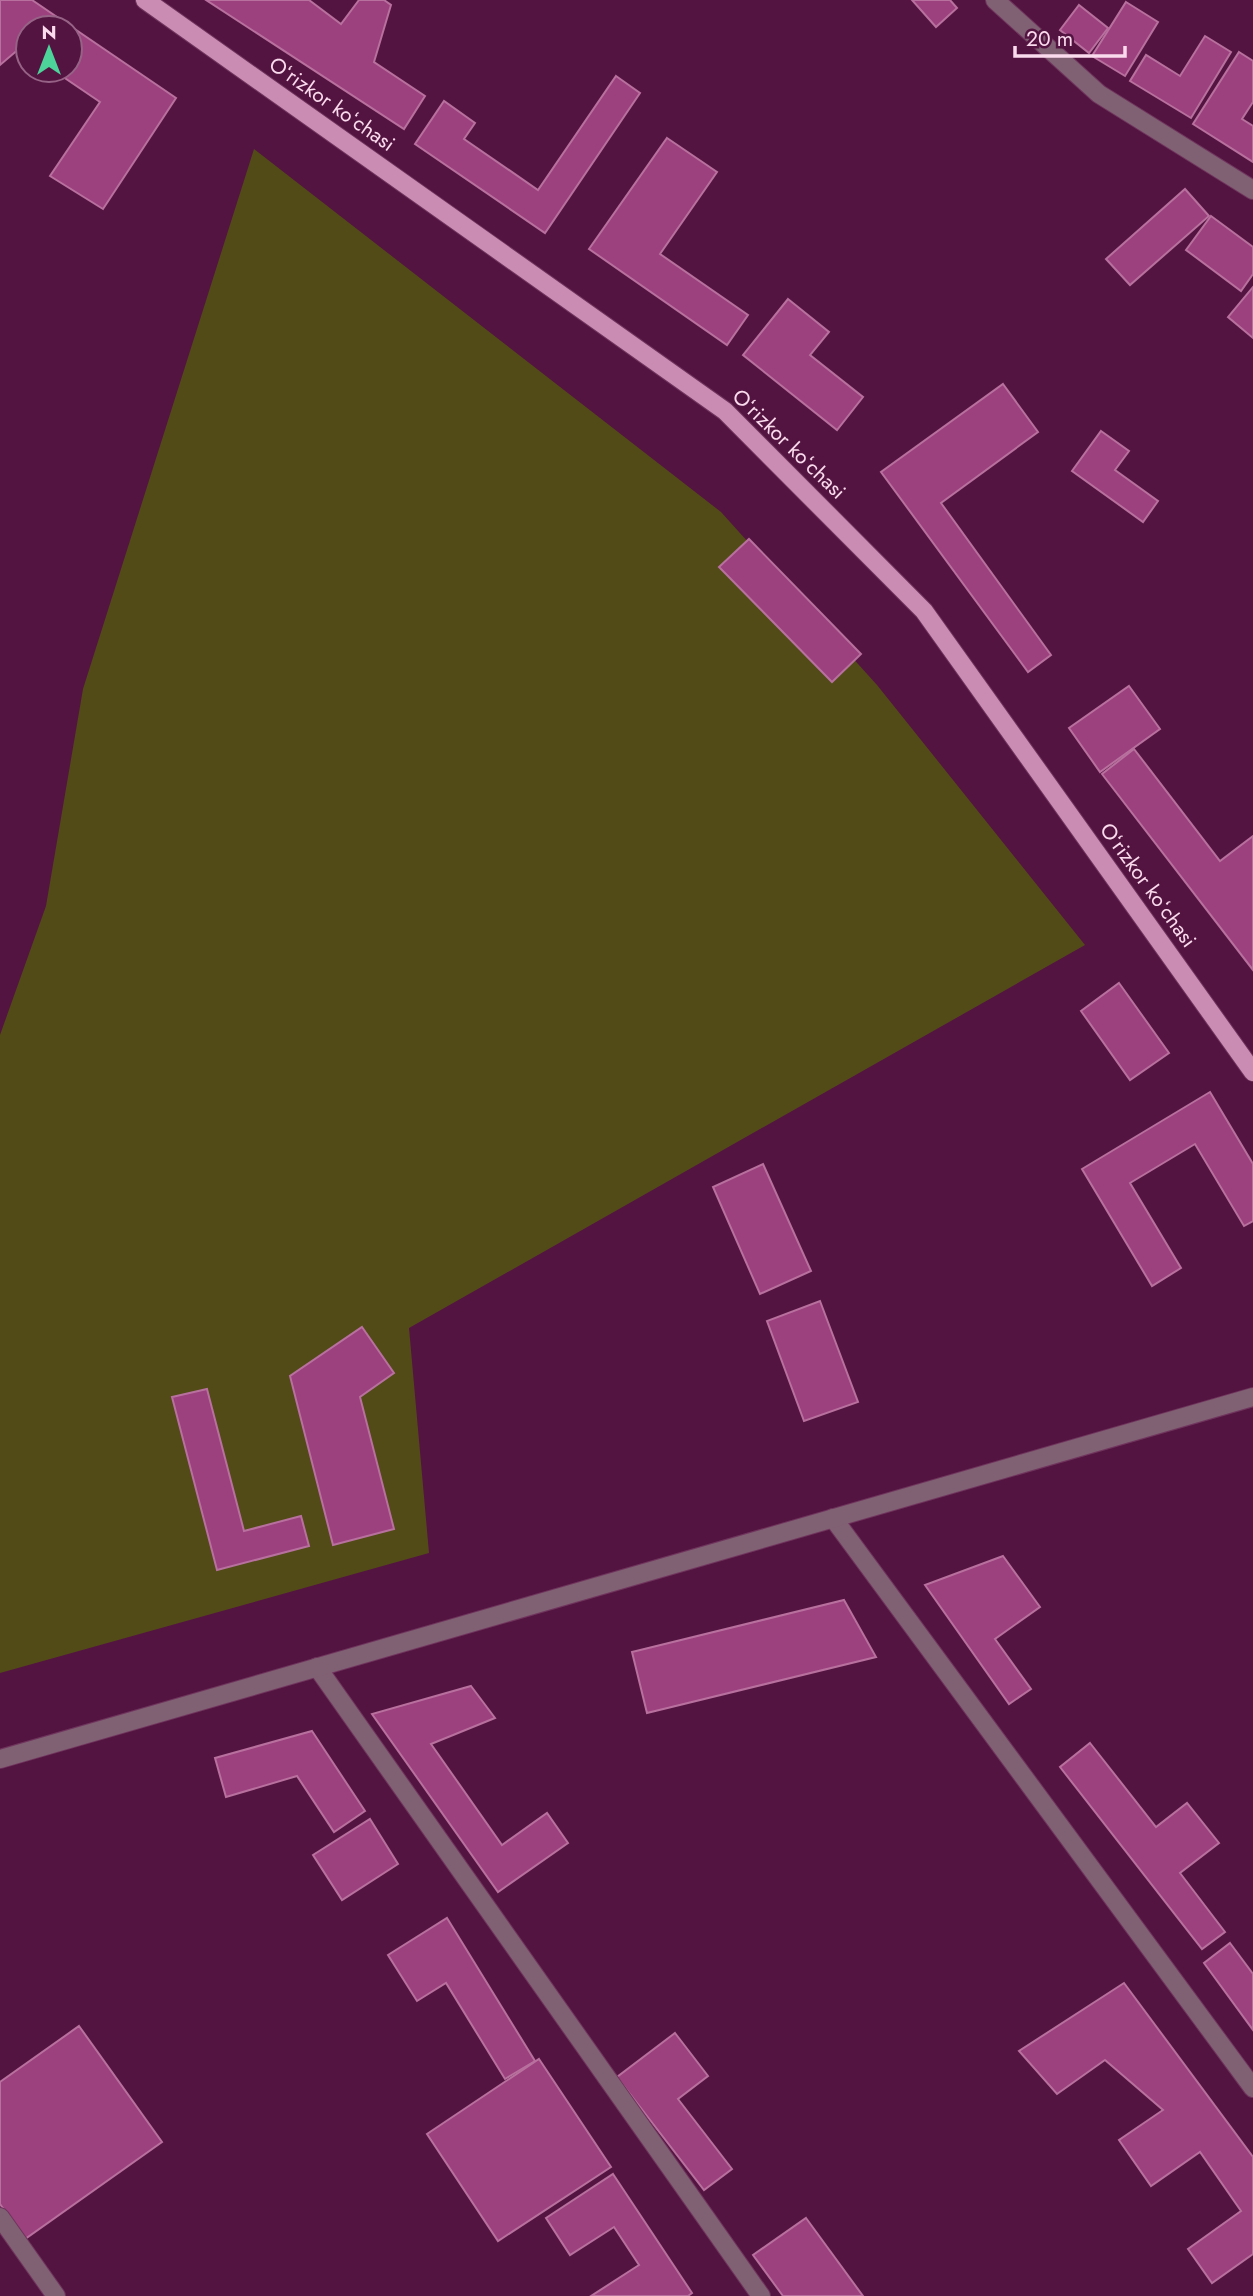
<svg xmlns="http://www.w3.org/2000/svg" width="1253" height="2296" font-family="Jost,sans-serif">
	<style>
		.green { fill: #524b18 }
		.building { fill: #9c407e; stroke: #b8709e; stroke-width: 2 }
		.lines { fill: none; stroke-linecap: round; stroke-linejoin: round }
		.minor-casing { stroke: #6f345d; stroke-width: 20 }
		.major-casing { stroke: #6f345d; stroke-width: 20 }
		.minor { stroke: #806073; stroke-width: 18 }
		.major { stroke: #cb8cb3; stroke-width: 18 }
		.labels { text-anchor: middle; stroke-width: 5; stroke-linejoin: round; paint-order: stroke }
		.street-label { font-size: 21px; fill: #fadaed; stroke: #541441 }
	</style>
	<rect width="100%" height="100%" fill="#541441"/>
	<path class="green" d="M254,149L721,512L877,685L1085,945L409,1328L429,1553L0,1673V1035L46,906L83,689Z"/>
	<g class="building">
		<path d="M0,0H32L176,98L103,209L50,176L100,102L53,70H70V28H28V53L20,48L0,65Z"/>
		<path d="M206,0H309L341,24L359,0H384L391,5L374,62L425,96L404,129Z"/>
		<path d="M912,0H950L957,8L936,27Z"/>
		<path d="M1126,2L1158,22L1125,76L1092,56Z"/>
		<path d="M1079,5L1108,28L1089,53L1060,30Z"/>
		<path d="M1205,36L1231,52L1191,118L1130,81L1146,55L1180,76Z"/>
		<path d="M1239,52L1253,61V102L1242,119L1253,126V162L1193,124Z"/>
		<path d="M616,76L640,93L545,233L415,144L444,101L475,123L464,139L538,190Z"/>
		<path d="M667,138L717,172L660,254L748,315L727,345L589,249Z"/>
		<path d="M1185,189L1209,216L1130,285L1106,259Z"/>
		<path d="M1211,216L1253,247V274L1241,291L1186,250Z"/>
		<path d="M1253,287V338L1228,317Z"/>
		<path d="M788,299L829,332L810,355L863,397L837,430L743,355Z"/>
		<path d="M1003,384L1038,432L941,503L1051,655L1028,672L881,472Z"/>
		<path d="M1101,431L1129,451L1115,470L1158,501L1143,522L1072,471Z"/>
		<path d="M749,539L861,654L832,682L719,567Z"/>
		<path d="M1129,686L1160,729L1100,772L1069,728Z"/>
		<path d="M1134,749L1220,861L1253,836V970L1102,774Z"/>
		<path d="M1119,983L1169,1053L1130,1080L1081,1011Z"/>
		<path d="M1210,1092L1253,1164V1221L1244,1226L1195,1144L1130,1183L1181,1268L1152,1286L1082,1169Z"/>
		<path d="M763,1164L811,1271L760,1294L713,1187Z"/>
		<path d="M820,1301L858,1402L804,1421L767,1321Z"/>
		<path d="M362,1327L394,1373L360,1397L394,1529L333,1545L290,1376Z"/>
		<path d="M207,1389L244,1531L301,1516L309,1546L217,1570L172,1397Z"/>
		<path d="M1003,1556L1040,1607L995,1639L1031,1689L1009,1704L925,1585Z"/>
		<path d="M844,1600L876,1657L647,1713L632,1652Z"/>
		<path d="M471,1686L495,1718L431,1744L502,1845L547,1813L568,1843L498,1892L372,1714Z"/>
		<path d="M312,1731L365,1811L334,1832L297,1776L226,1797L215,1758Z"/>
		<path d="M1090,1743L1156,1827L1187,1803L1219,1843L1180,1873L1225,1932L1202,1949L1060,1767Z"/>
		<path d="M370,1819L398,1864L342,1900L313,1855Z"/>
		<path d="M447,1918L535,2061L505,2079L446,1983L417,2001L388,1955Z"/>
		<path d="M1230,1943L1253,1974V2030L1204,1963Z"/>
		<path d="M1124,1983L1253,2157V2254L1212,2283L1188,2249L1241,2211L1200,2152L1151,2186L1119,2140L1163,2110L1105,2060L1057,2094L1019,2051Z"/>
		<path d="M79,2026L162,2142L25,2239L0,2204V2082Z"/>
		<path d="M675,2033L708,2076L678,2099L732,2169L704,2190L617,2077Z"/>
		<path d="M539,2059L611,2167L498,2241L427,2134Z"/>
		<path d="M613,2174L692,2293L688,2296H591L639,2265L614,2227L570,2255L546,2218Z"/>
		<path d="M806,2218L863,2296H783L753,2255Z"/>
	</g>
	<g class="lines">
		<g class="minor-casing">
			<g id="minor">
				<path d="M995,0L1099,94L1253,190"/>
				<path d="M833,1518L1253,2088"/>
				<path d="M317,1667L761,2296"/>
				<path d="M0,1759L1253,1397"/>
				<path d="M0,2217L56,2296"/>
			</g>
		</g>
		<g class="major-casing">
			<path id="major" d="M145,0L725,411L924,611L1253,1072"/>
		</g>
		<use href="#minor" class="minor"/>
		<use href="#major" class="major"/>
	</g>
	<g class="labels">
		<g class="street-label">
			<text transform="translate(332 104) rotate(35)" y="7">Oʻrizkor koʻchasi</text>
			<text transform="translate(789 444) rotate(44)" y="7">Oʻrizkor koʻchasi</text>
			<text transform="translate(1148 885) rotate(54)" y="7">Oʻrizkor koʻchasi</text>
		</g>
	</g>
	<g transform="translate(49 49)"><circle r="33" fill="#541441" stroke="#966386" stroke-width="2"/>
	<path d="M0-5L12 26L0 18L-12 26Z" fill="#4cd49b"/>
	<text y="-10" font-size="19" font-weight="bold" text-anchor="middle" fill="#fadaed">N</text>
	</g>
	<path d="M1015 46v10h110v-10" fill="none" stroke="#fadaed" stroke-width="3.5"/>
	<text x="1026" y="46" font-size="21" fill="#fadaed" stroke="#541441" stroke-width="5" paint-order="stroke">20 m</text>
</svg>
